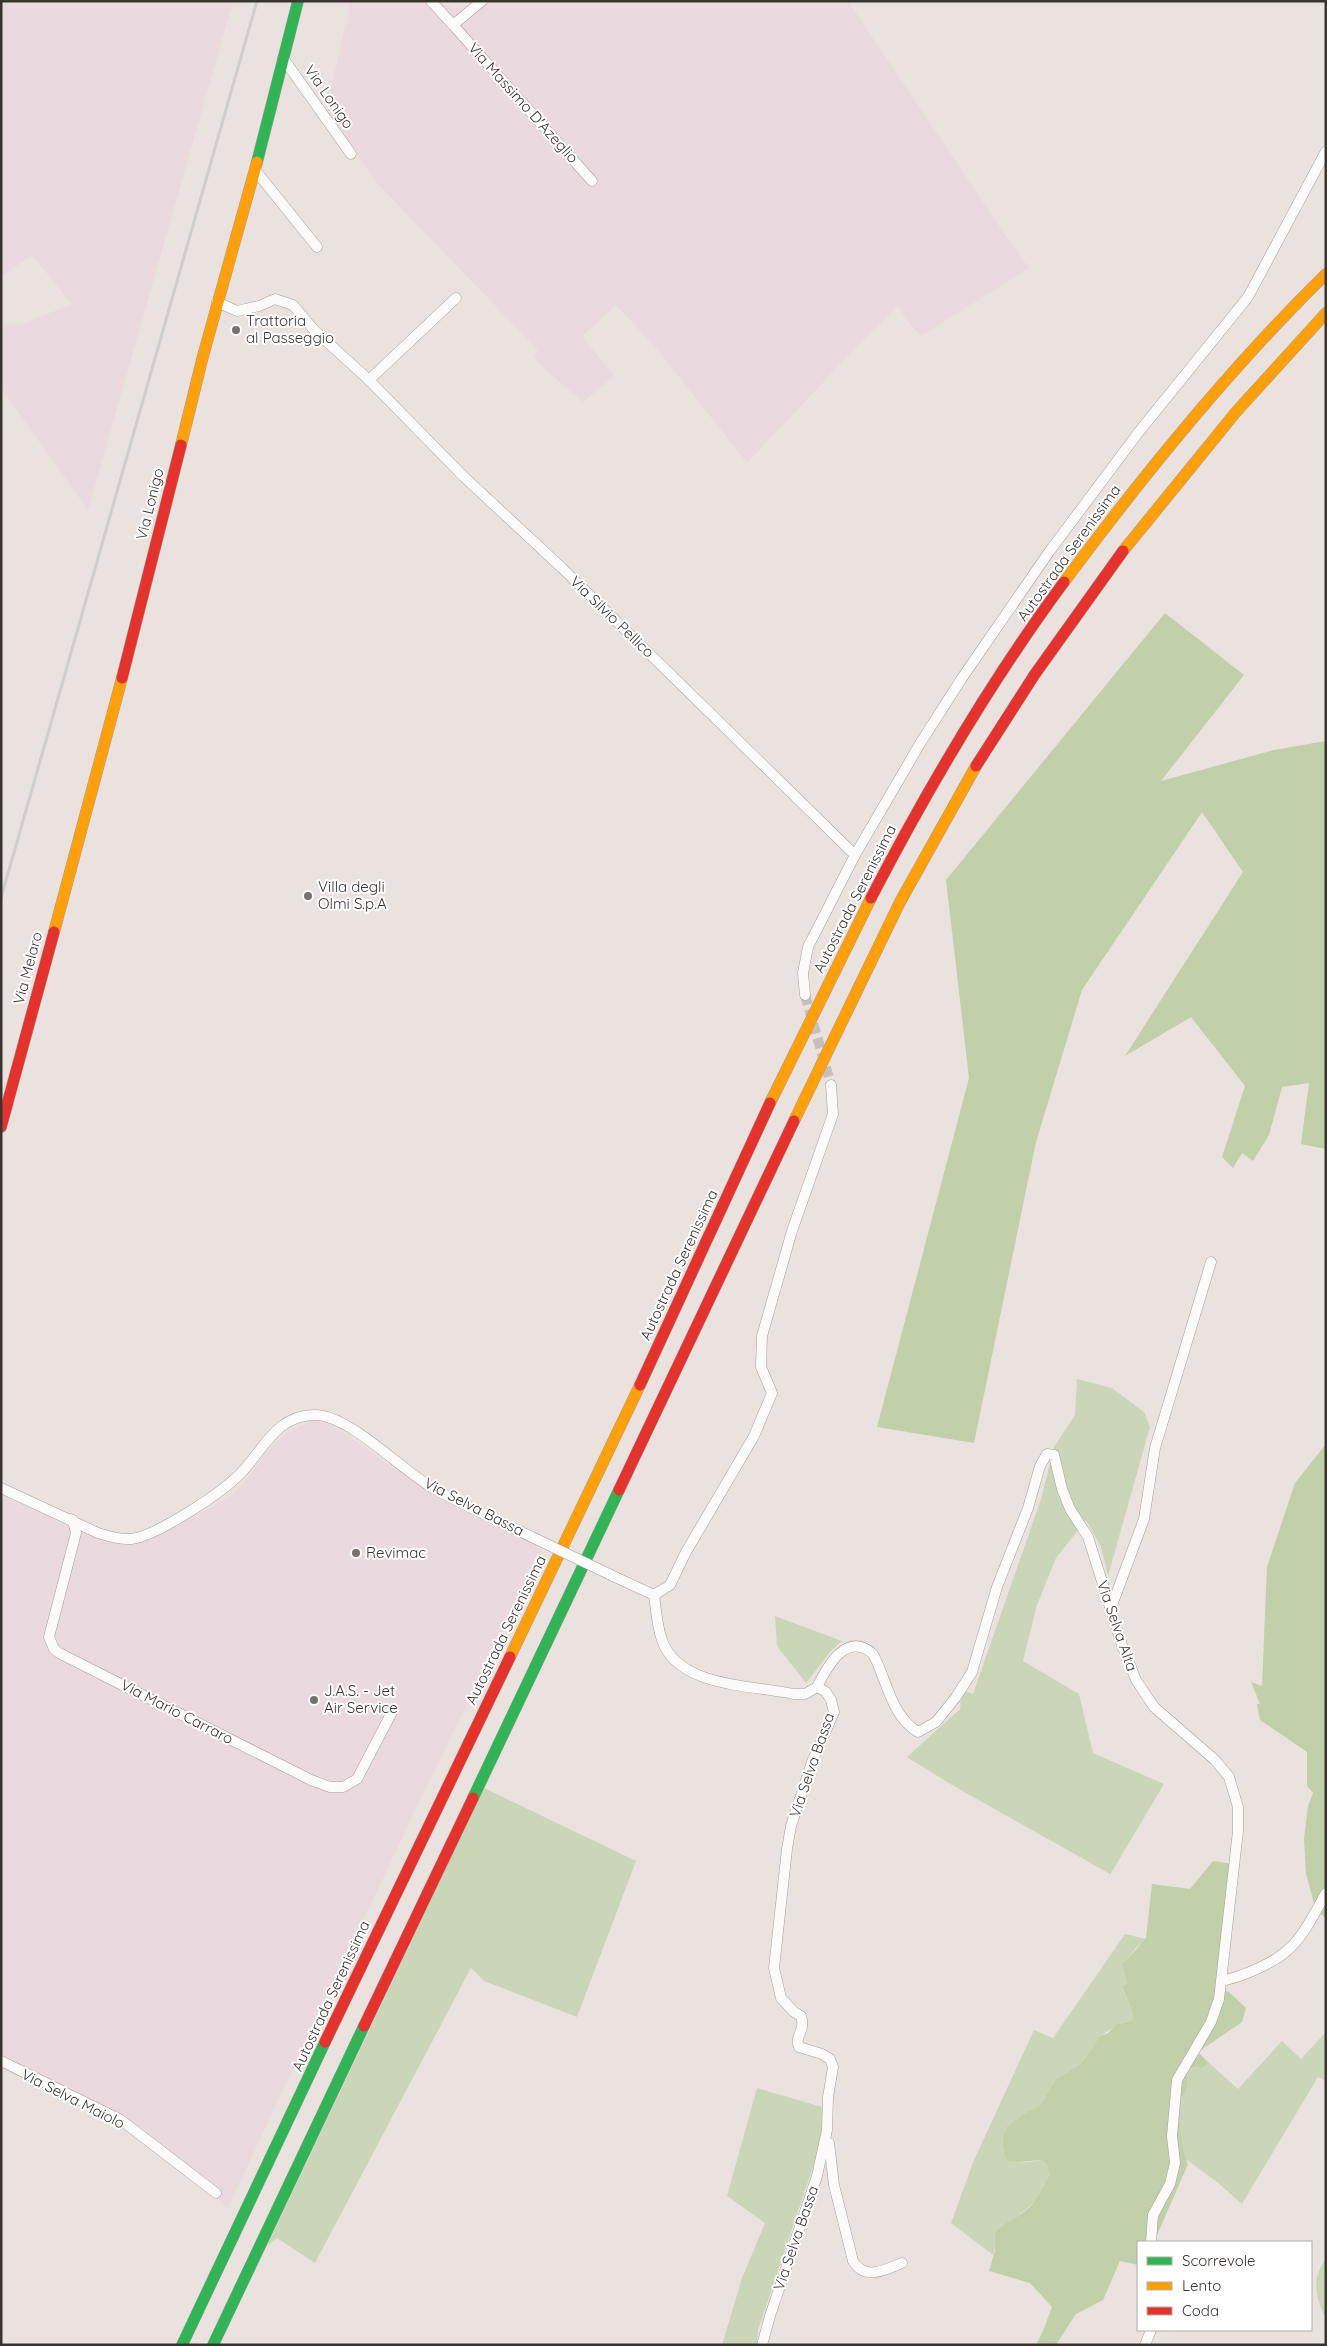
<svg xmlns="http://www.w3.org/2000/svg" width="1327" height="2346" font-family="Quicksand,sans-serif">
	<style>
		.industrial { fill: #ead9de }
		.green { fill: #cbd6b8 }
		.forest { fill: #c1d0a8 }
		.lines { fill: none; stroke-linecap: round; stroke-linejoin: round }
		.street-tunnel { stroke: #c7bfbb; stroke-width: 10; stroke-dasharray: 10 5; stroke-linecap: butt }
		.street-casing { stroke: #a59f9c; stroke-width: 11 }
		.fast-casing { stroke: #a59f9c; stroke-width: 12 }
		.slow-casing { stroke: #a59f9c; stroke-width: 12 }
		.jam-casing { stroke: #a59f9c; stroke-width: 12 }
		.street { stroke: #fcfbfa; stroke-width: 10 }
		.fast { stroke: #30b455; stroke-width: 11 }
		.slow { stroke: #ff9f0a; stroke-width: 11 }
		.jam { stroke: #e5322d; stroke-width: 11 }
		.rail { stroke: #d0cecd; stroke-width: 3 }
		.street-bridge-casing { stroke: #a59f9c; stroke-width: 11; stroke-linecap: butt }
		.street-bridge { stroke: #fcfbfa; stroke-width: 10 }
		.poi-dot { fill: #78716e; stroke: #fff; stroke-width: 2 }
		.labels { text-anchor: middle; stroke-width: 4; stroke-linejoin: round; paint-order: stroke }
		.street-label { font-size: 15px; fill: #3a3431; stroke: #fff }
		.poi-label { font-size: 15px; fill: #3a3431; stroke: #fff; text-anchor: start }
	</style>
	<rect width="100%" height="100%" fill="#eae2de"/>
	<g class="industrial">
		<path d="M1,1H233L88,510L1,388V323L20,325L72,304L32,255L1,277Z"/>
		<path d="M351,1H437L454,9L468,6L474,1H848L1001,229L1029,268L921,336L906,319L898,306L860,343L747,463L658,350L616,305L582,336L614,376L583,402L546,370L534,356L538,350L377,183L326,111Z"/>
		<path d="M314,1420L328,1424L354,1440L438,1498L544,1546L419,1802L228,2207L183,2168L128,2126L1,2056V1494L80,1532L102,1540L137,1544L172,1529L234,1494L277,1441L290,1431Z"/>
	</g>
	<g class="green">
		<path d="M1077,1379L1112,1388L1144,1412L1150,1427L1108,1576L1101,1547L1086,1520L1056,1558L1037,1605L1023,1661L1079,1694L1093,1753L1164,1784L1107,1880L1110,1874L952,1785L907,1757L960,1709L962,1690L973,1694L1041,1499L1054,1447L1075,1415Z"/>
		<path d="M775,1616L842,1641L831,1651L806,1683L777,1646Z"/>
		<path d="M484,1788L636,1861L577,2017L484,1981L471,1968L315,2263L277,2238L267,2246Z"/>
		<path d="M1125,1934L1146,1939L1136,1948L1123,1967L1127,1983L1122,1988L1133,2013L1132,2020L1121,2023L1100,2036L1081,2064L1056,2079L1040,2105L1025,2113L1003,2147C1007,2167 1024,2163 1041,2160L1046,2163L1050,2174C1045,2183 1042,2192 1036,2199C1025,2213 1009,2221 995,2233L996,2243L993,2255L951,2223L974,2160L1034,2030L1053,2038Z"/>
		<path d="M1326,2032V2081L1318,2077L1242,2204L1217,2182L1186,2159C1178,2143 1177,2117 1182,2100C1183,2096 1186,2092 1187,2089C1189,2082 1185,2075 1187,2069L1197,2067L1201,2069L1209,2063L1238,2089L1282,2041L1301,2059Z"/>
		<path d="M757,2088L822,2107V2128L814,2164L758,2330L757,2345H722L742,2278L765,2223L727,2196Z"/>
		<path d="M1326,2258V2320C1316,2296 1310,2282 1326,2258Z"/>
	</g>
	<g class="forest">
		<path d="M1165,613L1244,675L1161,781L1274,750L1326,741V1149L1301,1144L1309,1083L1282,1087L1269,1135L1253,1161L1242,1153L1233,1168L1222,1157L1245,1086L1191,1017L1125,1056L1243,872L1202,812L1082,990L1036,1142L974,1443L877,1427L969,1078L946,880Z"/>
		<path d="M1326,1444V1919L1315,1907L1306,1874L1304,1839L1308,1806L1313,1793L1307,1786V1752L1260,1720L1257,1704H1260L1251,1682L1262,1686L1267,1567L1295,1483Z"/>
		<path d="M1213,1861L1234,1864L1221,1990L1229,1992L1246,2008L1242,2022L1198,2052L1209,2063L1201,2069L1197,2067L1187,2069C1185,2075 1189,2082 1187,2088C1186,2093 1182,2097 1181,2103C1177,2124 1181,2144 1188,2164L1154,2242H1138V2265L1120,2261L1103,2300L1076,2314L1056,2345H1036L1043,2331L1052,2307L1030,2283L989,2271L995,2251V2233C1003,2223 1015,2219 1025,2211C1037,2202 1042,2188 1050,2174L1046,2163L1041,2160L1019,2162L1008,2161L1005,2156L1003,2147V2136L1007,2127L1025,2113L1040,2105L1056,2079L1081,2064L1100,2036L1108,2033L1116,2025L1132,2020L1133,2013L1122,1987L1127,1983L1122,1963L1128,1959L1146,1938L1152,1884L1190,1889Z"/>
	</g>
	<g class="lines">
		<path class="street-tunnel" d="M805,995L831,1085"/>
		<g class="street-casing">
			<g id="street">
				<path d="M431,1L453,25L482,1"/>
				<path d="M453,25L592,181"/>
				<path d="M283,58L351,154"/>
				<path d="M255,170L317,247"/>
				<path d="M217,302L237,311L259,306L275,299L293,305L314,330L369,380L462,475L562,568L855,855"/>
				<path d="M369,380L456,298"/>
				<path d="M805,995L803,973L808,947L855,855L921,742L962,678L1049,552L1138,433L1248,297L1326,151"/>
				<path d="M1,1488L98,1533C108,1536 120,1540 131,1539C157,1536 223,1492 241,1473C264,1449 276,1415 315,1415C350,1415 402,1471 433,1488C465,1506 499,1521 532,1537"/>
				<path d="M70,1519L73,1520L76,1533L49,1637L54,1649L59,1653L311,1780L330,1787H343L357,1779L392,1712"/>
				<path d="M613,1576L654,1595C656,1610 657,1626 662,1640C678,1688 754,1685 794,1694H805L817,1687L826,1692L831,1700L834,1712L812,1762L791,1826L787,1849L774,1968L781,1998L794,2012L801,2016C806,2032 794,2035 799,2047L822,2054L830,2059L833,2067L828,2097L827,2130L817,2176L770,2316L762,2345"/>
				<path d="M654,1595L670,1585L686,1552L754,1436L772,1393L761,1367L762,1336L792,1231L833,1114L831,1085"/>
				<path d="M1111,1608L1144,1519L1155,1448L1211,1262"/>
				<path d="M817,1687C828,1665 847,1631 873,1654C887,1680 891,1716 918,1732L936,1722L956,1697L972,1672L997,1587L1028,1508L1040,1466L1047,1454L1054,1455L1062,1489L1070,1509L1088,1537L1122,1645L1136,1680L1154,1707L1215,1760L1229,1777L1238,1807V1831L1219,1999L1211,2022L1177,2080L1172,2136L1175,2163L1170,2184L1153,2215L1151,2242"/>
				<path d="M1222,1977L1226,1980C1248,1974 1277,1962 1292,1946C1306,1932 1316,1910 1326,1893"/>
				<path d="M1,2061L121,2120L216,2193"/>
				<path d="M829,2143L834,2185L853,2261C865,2281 885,2270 902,2263"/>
				<path d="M1145,2345L1151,2330"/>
			</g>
		</g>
		<g class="fast-casing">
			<g id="fast">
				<path d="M257,162L298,1"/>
				<path d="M473,1798L619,1490"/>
				<path d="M182,2345L325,2042"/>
				<path d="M213,2345L364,2026"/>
			</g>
		</g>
		<g class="slow-casing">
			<g id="slow">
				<path d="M181,445L203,356L257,162"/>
				<path d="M1123,551L1236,412L1326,313"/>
				<path d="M1064,582C1144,474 1230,368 1326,274"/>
				<path d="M54,932L122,678"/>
				<path d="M770,1103L871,898"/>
				<path d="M794,1121L900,902L976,766"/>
				<path d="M510,1657L640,1385"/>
			</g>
		</g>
		<g class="jam-casing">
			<g id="jam">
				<path d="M122,678L181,445"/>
				<path d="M976,766L1035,674L1123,551"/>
				<path d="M871,898C928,788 990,682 1064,582"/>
				<path d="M1,1127L54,932"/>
				<path d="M640,1385L770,1103"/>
				<path d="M619,1490L794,1121"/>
				<path d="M364,2026L473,1798"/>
				<path d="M325,2042L510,1657"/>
			</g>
		</g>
		<use href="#street" class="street"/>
		<use href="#fast" class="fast"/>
		<use href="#slow" class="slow"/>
		<use href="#jam" class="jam"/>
		<path class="rail" d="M1,898L257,1"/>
		<g class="street-bridge-casing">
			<path id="street-bridge" d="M532,1537L613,1576"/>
		</g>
		<use href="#street-bridge" class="street-bridge"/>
	</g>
	<g class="poi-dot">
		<circle cx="236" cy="330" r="5"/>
		<circle cx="308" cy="896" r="5"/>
		<circle cx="356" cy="1553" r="5"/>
		<circle cx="314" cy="1700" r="5"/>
	</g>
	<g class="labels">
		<g class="street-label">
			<text transform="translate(329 97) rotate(55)" y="5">Via Lonigo</text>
			<text transform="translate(523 103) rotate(48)" y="5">Via Massimo D'Azeglio</text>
			<text transform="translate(150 504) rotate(-76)" y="5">Via Lonigo</text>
			<text transform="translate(1069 553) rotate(-54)" y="5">Autostrada Serenissima</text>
			<text transform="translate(612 617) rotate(44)" y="5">Via Silvio Pellico</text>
			<text transform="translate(855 899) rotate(-63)" y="5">Autostrada Serenissima</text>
			<text transform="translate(28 968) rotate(-75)" y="5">Via Melaro</text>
			<text transform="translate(679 1265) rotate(-65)" y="5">Autostrada Serenissima</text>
			<text transform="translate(474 1507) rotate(27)" y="5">Via Selva Bassa</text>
			<text transform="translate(1117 1626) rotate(71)" y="5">Via Selva Alta</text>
			<text transform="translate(506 1630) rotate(-64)" y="5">Autostrada Serenissima</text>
			<text transform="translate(177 1712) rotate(27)" y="5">Via Mario Carraro</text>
			<text transform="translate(812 1765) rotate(-71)" y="5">Via Selva Bassa</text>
			<text transform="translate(331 1996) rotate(-65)" y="5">Autostrada Serenissima</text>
			<text transform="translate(73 2099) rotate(27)" y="5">Via Selva Maiolo</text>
			<text transform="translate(796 2238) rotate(-71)" y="5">Via Selva Bassa</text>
		</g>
		<g class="poi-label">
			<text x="246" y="326">Trattoria<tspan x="246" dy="17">al Passeggio</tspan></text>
			<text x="318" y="892">Villa degli<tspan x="318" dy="17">Olmi S.p.A</tspan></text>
			<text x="366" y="1558">Revimac</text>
			<text x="324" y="1696">J.A.S. - Jet<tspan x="324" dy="17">Air Service</tspan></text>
		</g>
	</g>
	<rect width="1327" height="2346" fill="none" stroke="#3a3431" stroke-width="5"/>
	<rect x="1137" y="2241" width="175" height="90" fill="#ffffff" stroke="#b0aead"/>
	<rect x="1147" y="2257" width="25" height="8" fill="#30b455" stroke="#b0aead"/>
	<text x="1182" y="2266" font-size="15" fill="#3a3431">Scorrevole</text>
	<rect x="1147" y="2282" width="25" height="8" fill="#ff9f0a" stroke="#b0aead"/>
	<text x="1182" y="2291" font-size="15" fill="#3a3431">Lento</text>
	<rect x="1147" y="2307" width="25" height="8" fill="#e5322d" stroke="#b0aead"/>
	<text x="1182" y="2316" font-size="15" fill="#3a3431">Coda</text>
</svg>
